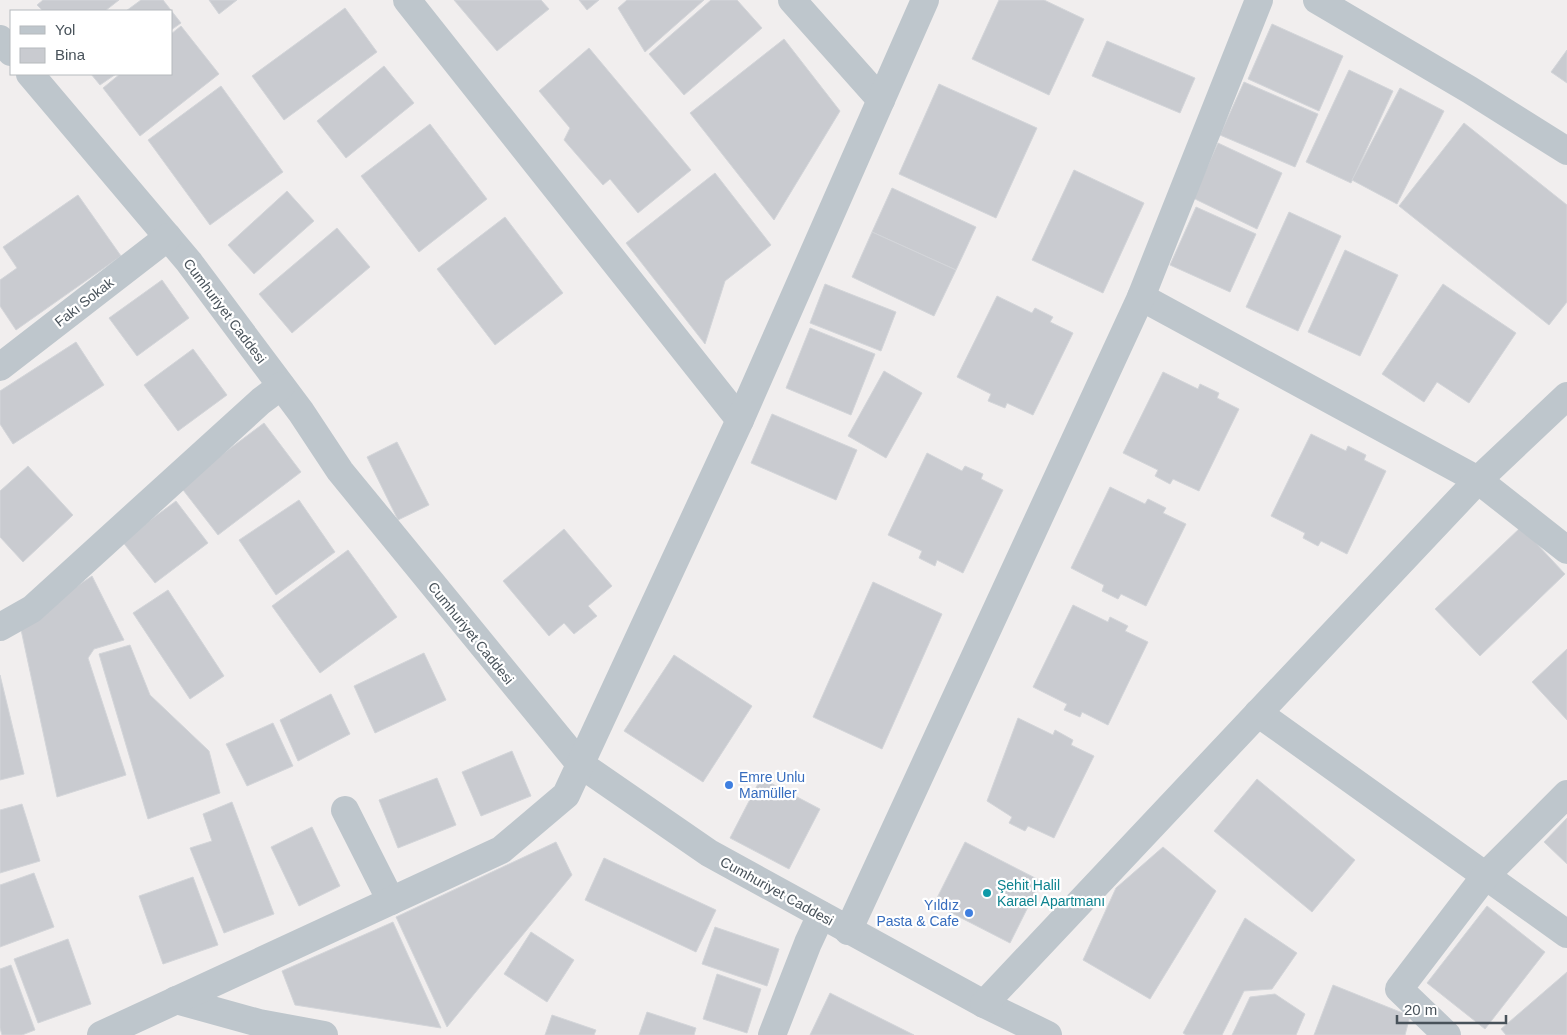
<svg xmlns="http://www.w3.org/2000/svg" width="1567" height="1035" font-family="Arial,sans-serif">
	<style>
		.building { fill: #c9cbd0; stroke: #d3d5d9 }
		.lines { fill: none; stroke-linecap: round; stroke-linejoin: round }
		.minor { stroke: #bec6cc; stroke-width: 28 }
		.shop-dot { fill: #3f7fe0; stroke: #fff; stroke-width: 2 }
		.culture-dot { fill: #0f9aa8; stroke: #fff; stroke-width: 2 }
		.labels { text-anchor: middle; stroke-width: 4.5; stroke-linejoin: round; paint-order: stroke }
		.street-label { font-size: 14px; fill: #48525a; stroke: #fff }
		.shop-label { font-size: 14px; fill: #366cbe; stroke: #fff; text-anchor: start }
		.culture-label { font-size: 14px; fill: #0d838f; stroke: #fff; text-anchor: start }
	</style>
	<rect width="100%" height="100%" fill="#f1eeee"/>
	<g class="building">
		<path d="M43,0H119L105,11H43L37,5Z"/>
		<path d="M141,0H163L181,23L171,30V11H126Z"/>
		<path d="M209,0H237L219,14Z"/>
		<path d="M454,0H541L549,9L497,51Z"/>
		<path d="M579,0H599L587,10Z"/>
		<path d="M627,0H704L645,52L618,8Z"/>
		<path d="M711,0H737L762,28L684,95L649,54Z"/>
		<path d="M999,0H1044L1084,19L1049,95L972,59Z"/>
		<path d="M345,8L377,52L284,120L252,76Z"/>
		<path d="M1272,24L1343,56L1319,111L1248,79Z"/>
		<path d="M181,26L219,74L140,136L103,88L120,74H171V34Z"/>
		<path d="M784,39L840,111L774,220L690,113Z"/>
		<path d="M1107,41L1195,78L1180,113L1092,76Z"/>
		<path d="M589,48L691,170L638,213L610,179L603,185L564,140L570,128L539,91Z"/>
		<path d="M1567,50V83L1551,72Z"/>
		<path d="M384,66L414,103L346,158L317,121Z"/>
		<path d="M1349,70L1393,91L1351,183L1306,162Z"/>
		<path d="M91,74H116L100,85Z"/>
		<path d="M1244,82L1318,114L1295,167L1220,135Z"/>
		<path d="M939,84L1037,128L996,218L899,174Z"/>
		<path d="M221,86L283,172L210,225L148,140Z"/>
		<path d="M1400,88L1444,111L1397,204L1352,180Z"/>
		<path d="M1464,123L1567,205V302L1549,325L1399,206Z"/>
		<path d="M430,124L487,199L419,252L361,176Z"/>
		<path d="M1218,143L1282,173L1257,229L1193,198Z"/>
		<path d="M1074,170L1144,203L1103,293L1032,260Z"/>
		<path d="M715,173L771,245L725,281L705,344L626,243Z"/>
		<path d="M892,188L976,227L956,270L872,232Z"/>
		<path d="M287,191L314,221L254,274L228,245Z"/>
		<path d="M78,195L121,256L16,330L0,306V280L17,268L3,247Z"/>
		<path d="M1196,207L1256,234L1230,292L1170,265Z"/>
		<path d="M1289,212L1341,236L1298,331L1246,307Z"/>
		<path d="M505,217L563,293L495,345L437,269Z"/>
		<path d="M337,228L370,267L292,333L259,294Z"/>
		<path d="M872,232L956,270L934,316L852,277Z"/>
		<path d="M1345,250L1398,275L1360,356L1308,332Z"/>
		<path d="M162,280L189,318L137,356L109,318Z"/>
		<path d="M825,284L896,312L881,351L810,323Z"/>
		<path d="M1443,284L1516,333L1469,403L1437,382L1424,402L1382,374Z"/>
		<path d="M997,296L1032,313L1035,308L1053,317L1050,322L1073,333L1033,415L1007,403L1005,408L988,401L991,394L957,377Z"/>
		<path d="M810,328L875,354L851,415L786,388Z"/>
		<path d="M76,342L104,385L13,444L0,424V391Z"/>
		<path d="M193,349L227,395L178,431L144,385Z"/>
		<path d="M884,371L922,393L886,458L848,436Z"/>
		<path d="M1163,372L1198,389L1200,384L1219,393L1217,398L1239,409L1199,491L1173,479L1170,484L1155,476L1158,470L1123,453Z"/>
		<path d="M772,414L857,450L836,500L751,463Z"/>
		<path d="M264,423L301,472L218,535L180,486Z"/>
		<path d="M1311,434L1346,451L1348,446L1366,455L1364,460L1386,471L1347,554L1321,541L1318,546L1303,538L1305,533L1271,516Z"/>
		<path d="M397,442L429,505L398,520L367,457Z"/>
		<path d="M927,453L962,471L965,466L983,474L981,479L1003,490L963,573L937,560L935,566L919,558L922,551L888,535Z"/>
		<path d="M28,466L73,515L23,562L0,537V491Z"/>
		<path d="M1110,487L1145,504L1148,499L1166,508L1163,513L1186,524L1146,606L1121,594L1118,599L1102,591L1104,585L1071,568Z"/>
		<path d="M299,500L335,552L276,595L239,540Z"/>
		<path d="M176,501L208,543L155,583L122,541Z"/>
		<path d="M1521,527L1565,574L1480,656L1435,609Z"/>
		<path d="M564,529L612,586L588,606L597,616L574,634L564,623L549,636L503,581Z"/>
		<path d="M348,550L397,617L320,673L272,606Z"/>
		<path d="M92,576L124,640L94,649L88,658L126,775L57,797L20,625Z"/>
		<path d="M873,582L942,614L882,749L813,717Z"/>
		<path d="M168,590L224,676L190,699L133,613Z"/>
		<path d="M1073,605L1108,622L1110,617L1128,626L1125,631L1148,642L1108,725L1082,712L1080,717L1064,710L1067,704L1033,687Z"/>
		<path d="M130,645L150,695L209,751L220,793L148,819L99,654Z"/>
		<path d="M1567,649V720L1532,682Z"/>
		<path d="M424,653L446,700L375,733L354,686Z"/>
		<path d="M674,655L752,706L703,782L624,731Z"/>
		<path d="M0,675L24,774L0,780Z"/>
		<path d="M331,694L350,734L298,761L280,720Z"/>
		<path d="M1018,718L1053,735L1055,730L1073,740L1071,745L1094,756L1054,838L1028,826L1025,831L1009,823L1012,817L987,801Z"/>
		<path d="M273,723L293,766L247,786L226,744Z"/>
		<path d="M512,751L531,796L481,816L462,772Z"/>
		<path d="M437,778L456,825L398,848L379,800Z"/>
		<path d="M761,778L820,809L789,869L730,838Z"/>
		<path d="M1257,779L1355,860L1312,912L1214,831Z"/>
		<path d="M232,802L274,914L224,933L190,848L212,841L203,814Z"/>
		<path d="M22,804L40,861L0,873V810Z"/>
		<path d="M1567,818V864L1544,842Z"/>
		<path d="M312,827L340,886L299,906L271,847Z"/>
		<path d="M556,842L572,875L447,1027L396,917Z"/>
		<path d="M965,842L1041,881L1010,943L934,904Z"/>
		<path d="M1163,847L1216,891L1150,999L1083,960L1116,888Z"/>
		<path d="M604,858L716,910L696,952L585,900Z"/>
		<path d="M34,873L54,927L0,947V885Z"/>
		<path d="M193,877L218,945L163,964L139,896Z"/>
		<path d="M1487,906L1545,952L1485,1029L1427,983Z"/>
		<path d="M1245,918L1297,953L1272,989L1244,991L1222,1035H1186L1183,1033Z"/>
		<path d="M393,922L441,1028L295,1005L282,971Z"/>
		<path d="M715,927L779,949L767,986L702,964Z"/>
		<path d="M531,932L574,960L547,1002L504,974Z"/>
		<path d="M68,939L91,1004L38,1023L14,959Z"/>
		<path d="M11,965L35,1030L22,1035H2L0,1028V969Z"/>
		<path d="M1567,972V1035H1506L1501,1029Z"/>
		<path d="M717,974L761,989L747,1033L703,1019Z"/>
		<path d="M1333,985L1410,1016L1405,1035H1314Z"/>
		<path d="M830,993L914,1035H810Z"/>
		<path d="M1275,994L1305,1014L1296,1035H1232L1250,997Z"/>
		<path d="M647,1012L696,1028L694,1035H639Z"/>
		<path d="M552,1015L596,1030L594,1035H545Z"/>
	</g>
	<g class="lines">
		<g class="minor">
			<path d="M407,0L740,420"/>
			<path d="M792,0L881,100"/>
			<path d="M1317,0L1470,90L1567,151"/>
			<path d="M0,39L11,52"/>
			<path d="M30,74L189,262L301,412L340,471L580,764L709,853L984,1004L1048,1035"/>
			<path d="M1141,297L1478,480L1567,550"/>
			<path d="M0,367L168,237"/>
			<path d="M0,627L32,609L261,401L281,386"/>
			<path d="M1258,713L1567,934"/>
			<path d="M345,810L391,901"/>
			<path d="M848,931L1141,297L1259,0"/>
			<path d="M176,1000L259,1023L324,1035"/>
			<path d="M984,1004L1478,480L1567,396"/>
			<path d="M101,1035L501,850L566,795L740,420L925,0"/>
			<path d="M772,1035L808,943L821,915"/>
			<path d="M1447,1035L1399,989L1486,875L1567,794"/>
		</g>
	</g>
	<g class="shop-dot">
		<circle cx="729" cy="785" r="5"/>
		<circle cx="969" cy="913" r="5"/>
	</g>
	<circle class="culture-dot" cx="987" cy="893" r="5"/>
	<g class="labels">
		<g class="street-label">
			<text transform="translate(84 302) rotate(-38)" y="5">Fakı Sokak</text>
			<text transform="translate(225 311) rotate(53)" y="5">Cumhuriyet Caddesi</text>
			<text transform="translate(471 633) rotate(51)" y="5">Cumhuriyet Caddesi</text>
			<text transform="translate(777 891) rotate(29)" y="5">Cumhuriyet Caddesi</text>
		</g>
		<g class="shop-label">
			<text x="739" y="782">Emre Unlu<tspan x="739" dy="16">Mamüller</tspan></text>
			<text x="959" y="910" text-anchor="end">Yıldız<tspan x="959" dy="16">Pasta &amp; Cafe</tspan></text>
		</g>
		<g class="culture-label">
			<text x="997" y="890">Şehit Halil<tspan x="997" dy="16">Karael Apartmanı</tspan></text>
		</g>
	</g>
	<rect x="10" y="10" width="162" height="65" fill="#ffffff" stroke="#b6babd"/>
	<rect x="20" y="26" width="25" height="8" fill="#bec6cc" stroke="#b6babd"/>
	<text x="55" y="35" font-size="15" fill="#48525a">Yol</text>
	<rect x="20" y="48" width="25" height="15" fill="#c9cbd0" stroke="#b6babd"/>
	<text x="55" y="60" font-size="15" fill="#48525a">Bina</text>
	<path d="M1397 1015v8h109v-8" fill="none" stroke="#48525a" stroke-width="2.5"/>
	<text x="1404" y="1015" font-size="15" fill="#48525a" stroke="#ffffff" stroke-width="4" paint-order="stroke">20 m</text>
</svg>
